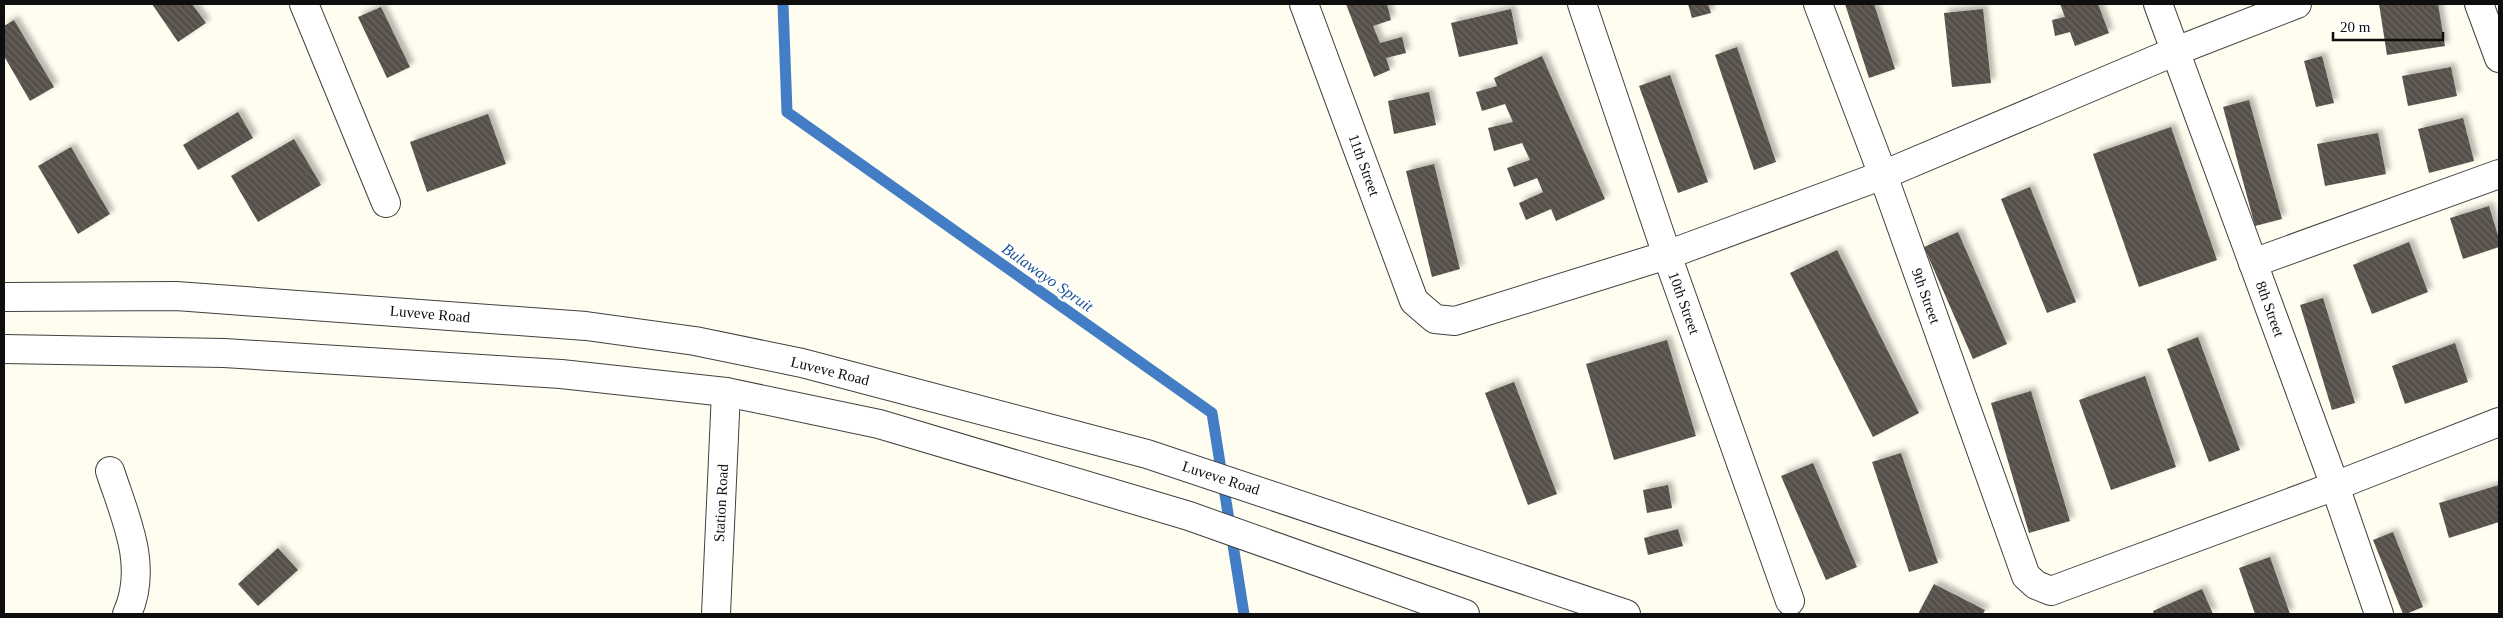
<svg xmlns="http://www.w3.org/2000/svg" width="2503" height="618" font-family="Georgia,serif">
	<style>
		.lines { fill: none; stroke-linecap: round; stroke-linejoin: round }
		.stream { stroke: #427dc5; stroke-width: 11 }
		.building { fill: url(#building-back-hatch); filter: url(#shadow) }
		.minor-casing { stroke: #414141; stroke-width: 30 }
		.tertiary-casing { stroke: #414141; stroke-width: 30 }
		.minor { stroke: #fff; stroke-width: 28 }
		.tertiary { stroke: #fff; stroke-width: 28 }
		.labels { text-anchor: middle; stroke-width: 5; stroke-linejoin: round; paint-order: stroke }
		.street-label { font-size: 15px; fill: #0e0e0e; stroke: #fff }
		.water-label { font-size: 16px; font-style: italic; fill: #1e5198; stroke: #fff }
	</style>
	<defs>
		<pattern id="building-back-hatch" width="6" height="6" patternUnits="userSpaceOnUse" patternTransform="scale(1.25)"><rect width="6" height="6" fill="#56504a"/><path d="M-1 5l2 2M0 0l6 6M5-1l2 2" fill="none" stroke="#696560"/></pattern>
		<filter id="shadow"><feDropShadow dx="4.5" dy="-4.5" stdDeviation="2.5" flood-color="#0004"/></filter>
	</defs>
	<rect width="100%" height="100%" fill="#fefdef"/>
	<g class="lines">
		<path class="stream" d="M783,4L787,112L1212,413L1244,614"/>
	</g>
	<g class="building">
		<path d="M152,4H192L206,23L178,42Z"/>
		<path d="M1346,4H1387L1391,20L1373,26L1380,43L1402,37L1406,53L1386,58L1390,70L1374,77Z"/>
		<path d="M1688,4H1708L1711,13L1692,18Z"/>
		<path d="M1845,4H1874L1895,69L1869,78Z"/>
		<path d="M2060,4H2098L2109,33L2075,46L2070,32L2055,36L2052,20L2065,17Z"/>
		<path d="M2379,4H2438L2445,46L2387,55Z"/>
		<path d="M381,7L410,67L387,78L358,17Z"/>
		<path d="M1511,9L1518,44L1459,57L1451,23Z"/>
		<path d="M1983,9L1991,83L1952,87L1944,13Z"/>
		<path d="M14,20L54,87L30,101L4,56V26Z"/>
		<path d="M1737,47L1776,162L1754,170L1715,55Z"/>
		<path d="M1542,56L1605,199L1556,221L1551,209L1526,220L1519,203L1543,192L1537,178L1514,187L1507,168L1530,160L1522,143L1494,151L1488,128L1513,122L1505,104L1482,111L1476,92L1497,86L1494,78Z"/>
		<path d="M2322,56L2334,103L2316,107L2304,61Z"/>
		<path d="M2451,67L2457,96L2408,106L2402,76Z"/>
		<path d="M1670,75L1708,182L1678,193L1639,86Z"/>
		<path d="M1429,92L1436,125L1394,134L1388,101Z"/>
		<path d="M2249,100L2282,219L2255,226L2223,107Z"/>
		<path d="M238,112L253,138L198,170L183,145Z"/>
		<path d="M488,114L506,164L427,192L410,142Z"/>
		<path d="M2463,118L2474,161L2429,173L2418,129Z"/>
		<path d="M2171,127L2217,260L2139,287L2093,154Z"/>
		<path d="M2378,133L2386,174L2325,186L2317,144Z"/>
		<path d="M294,139L321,185L258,222L231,176Z"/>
		<path d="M71,147L110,214L78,234L38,166Z"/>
		<path d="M1434,164L1460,269L1432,277L1406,171Z"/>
		<path d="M2030,187L2076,302L2047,313L2001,199Z"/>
		<path d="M2489,206L2499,239V247L2463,259L2450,218Z"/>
		<path d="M1958,232L2007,344L1973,359L1924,247Z"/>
		<path d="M2409,242L2428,292L2372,314L2353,265Z"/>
		<path d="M1837,250L1919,413L1873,437L1790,273Z"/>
		<path d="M2323,298L2355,403L2332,410L2300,305Z"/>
		<path d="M2198,337L2240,450L2209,462L2167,349Z"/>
		<path d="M1667,340L1696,436L1614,460L1586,364Z"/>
		<path d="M2455,343L2468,382L2405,404L2392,366Z"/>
		<path d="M2145,376L2176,467L2111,490L2079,400Z"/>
		<path d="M1514,382L1557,494L1528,505L1485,393Z"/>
		<path d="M2031,391L2070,521L2029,533L1991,403Z"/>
		<path d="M1901,453L1938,563L1909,572L1872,462Z"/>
		<path d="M1813,463L1857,567L1826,580L1781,476Z"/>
		<path d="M1668,485L1672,508L1647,513L1643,490Z"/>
		<path d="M2499,485V522L2449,538L2439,503Z"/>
		<path d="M1678,529L1683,546L1648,555L1644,538Z"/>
		<path d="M2393,532L2423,607L2406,614H2403L2373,540Z"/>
		<path d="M278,548L298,570L258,606L238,584Z"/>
		<path d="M2270,557L2290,614H2255L2239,568Z"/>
		<path d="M1934,584L1985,610L1983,614H1918Z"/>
		<path d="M2202,589L2213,614H2154L2153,611Z"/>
	</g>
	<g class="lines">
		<g class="minor-casing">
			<g id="minor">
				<path d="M304,4L386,203"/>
				<path d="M1304,4L1414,301L1435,319L1455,321L1667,255L1883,175L2176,51L2297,4"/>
				<path d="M1582,4L1667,255L1790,601"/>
				<path d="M1818,4L1883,175L2026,576L2036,585L2051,591L2335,486L2499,422"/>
				<path d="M2158,4L2335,486L2379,614"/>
				<path d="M2479,4L2499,58"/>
				<path d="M2253,263L2499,174"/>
				<path d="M110,471C125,517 149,566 127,614"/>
				<path d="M716,614L726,392"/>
			</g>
		</g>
		<g class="tertiary-casing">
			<g id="tertiary">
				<path d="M4,297L176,296L586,326L695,341L802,363L1147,454L1626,614"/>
				<path d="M4,349L224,353L561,374L726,392L879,424L1189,516L1465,614"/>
			</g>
		</g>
		<use href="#minor" class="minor"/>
		<use href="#tertiary" class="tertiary"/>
	</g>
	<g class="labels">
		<g class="street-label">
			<text transform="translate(1364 165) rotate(70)" y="5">11th Street</text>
			<text transform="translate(1926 296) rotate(70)" y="5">9th Street</text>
			<text transform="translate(1684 303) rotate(70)" y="5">10th Street</text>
			<text transform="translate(2270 309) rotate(70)" y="5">8th Street</text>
			<text transform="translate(430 314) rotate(5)" y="5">Luveve Road</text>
			<text transform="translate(830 371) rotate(14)" y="5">Luveve Road</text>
			<text transform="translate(1221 478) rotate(18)" y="5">Luveve Road</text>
			<text transform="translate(721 503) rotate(-87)" y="5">Station Road</text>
		</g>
		<g class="water-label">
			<text transform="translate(1048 277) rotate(35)" y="6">Bulawayo Spruit</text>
		</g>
	</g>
	<rect width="2503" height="618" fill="none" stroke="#0e0e0e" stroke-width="10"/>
	<path d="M2333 32v8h110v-8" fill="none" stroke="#0e0e0e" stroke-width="2.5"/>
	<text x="2340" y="32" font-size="15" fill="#0e0e0e" stroke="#ffffff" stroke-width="4" paint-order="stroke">20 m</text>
</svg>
